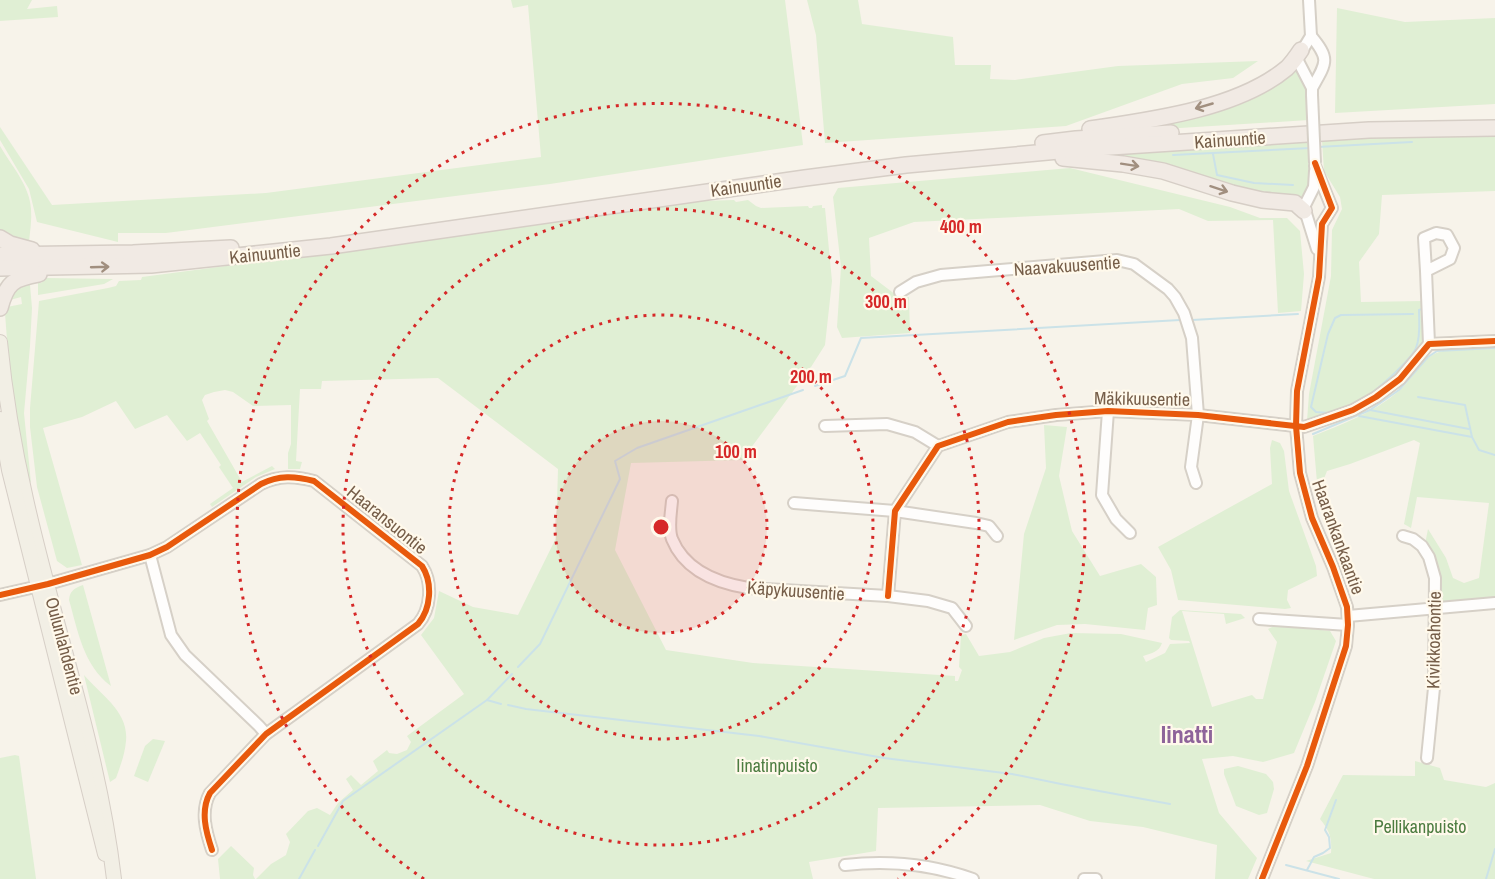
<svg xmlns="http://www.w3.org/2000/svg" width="1495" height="879" font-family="'Archivo Narrow',sans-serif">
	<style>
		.green { fill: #e0efd4 }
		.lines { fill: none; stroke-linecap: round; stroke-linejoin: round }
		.stream { stroke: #cbe2e8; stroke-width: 2 }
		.minor-casing { stroke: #d6d0c7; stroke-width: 14 }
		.major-casing { stroke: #d6cec6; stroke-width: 16 }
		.highway-casing { stroke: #d6cec6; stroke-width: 18 }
		.minor { stroke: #fefdfc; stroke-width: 10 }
		.major { stroke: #f2efe5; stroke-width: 14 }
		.highway { stroke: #f1eae4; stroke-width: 15 }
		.minor-bridge-casing { stroke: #d6d0c7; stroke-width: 14; stroke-linecap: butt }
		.minor-bridge { stroke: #fefdfc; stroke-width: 10 }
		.cycleway-casing { stroke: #fff9eb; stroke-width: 10 }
		.cycleway { stroke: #e8590c; stroke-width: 6 }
		.oneway { stroke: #a18f7f }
		.ring { fill: none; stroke: #d62828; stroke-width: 3; stroke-dasharray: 3 6 }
		.labels { text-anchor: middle; stroke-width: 4.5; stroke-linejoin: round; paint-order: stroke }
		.street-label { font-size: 18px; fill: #765e49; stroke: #fff9eb }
		.park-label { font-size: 18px; fill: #4c7c40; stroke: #fff9eb }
		.district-label { font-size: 24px; font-weight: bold; fill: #8e649a; stroke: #fff9eb }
		.centre { fill: #d62828; stroke: #fff9eb; stroke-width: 3 }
		.ring-label { font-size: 18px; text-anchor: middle; font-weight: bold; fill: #d62828; stroke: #fff9eb; stroke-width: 4.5; stroke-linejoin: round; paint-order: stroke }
	</style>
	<rect width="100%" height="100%" fill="#f7f3ea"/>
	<g class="green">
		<path d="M0,0H32L27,9L57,6L58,17L0,21Z"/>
		<path d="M511,0H785L803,145L550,184L166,233H118V242L37,222L29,189L0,140V127L52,205L266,193L541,157L528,5L513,8Z"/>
		<path d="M807,0H858L862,24L953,37L955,65H991L990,79L1015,80L1118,66L1258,61L1233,78L1182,84L1066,126L825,143L816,35Z"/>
		<path d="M1337,8L1405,22L1495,18V104L1335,113Z"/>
		<path d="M1296,69L1306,86L1309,120L1116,132Z"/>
		<path d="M1495,134V191L1382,195L1379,234L1359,262L1361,302L1423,301C1423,313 1426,327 1424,338C1422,346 1416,352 1412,358C1381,398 1354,407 1307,421L1309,394L1331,276L1332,230L1342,209L1340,197L1324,171L1322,141L1324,139Z"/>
		<path d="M1311,141L1310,184L1300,203L1077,155Z"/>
		<path d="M0,146C11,165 30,186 31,209C32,220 30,231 29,242L0,233Z"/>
		<path d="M1070,168L1230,207L1260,218H1287L1300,231L1304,274L1301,311L1278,313L1273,220L1208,221L1179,209L914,222L869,238L871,276L900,298L909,297L910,333L842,338L837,327L841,267L833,197L838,188Z"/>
		<path d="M734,200L736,202L748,200L756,206L761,208L808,206L809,208H812L813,206L822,205V208H825L832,281L825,345L811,367L742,460L631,463L615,550L666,650L753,663L955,676V681H958L962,670L959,667L961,635L966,634L979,656L1010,652L1044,638L1071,633L1121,634L1162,643C1159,652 1152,653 1143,656L1146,662L1165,653L1170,644L1190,643L1189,641L1171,640L1169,638L1172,617L1180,610L1241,614L1245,618L1226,624L1224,614L1182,611L1212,707L1252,695L1256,699H1263L1277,642L1268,629L1276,625L1330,631L1336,641L1315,702L1294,753L1263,762L1233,756L1202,759L1219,813L1257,858L1248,879H1215L1217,845L1143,827L1090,821L1040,805L878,808L876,851L809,862L813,879H256L271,864L286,855L290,842L286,834L308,811L317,808L330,815L338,803L353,790L346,779L351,775L361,785L378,771L373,761L387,750L389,753L397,754L407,750L411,742L407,736L464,694L421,635L434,618L439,591L473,607L518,615L556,538L558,469L438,378L322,381L321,389H300L296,461L302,462L300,469H288V453L291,444V405L253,406L233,392L225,390L214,392L205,395L202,400L209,419L207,421L242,482L272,466L275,469L256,477L212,507L210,504L233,488L219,467L221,465L200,433L187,441L167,415L135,429L116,401L82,417L43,428L82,565L67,568L57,561L37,487L30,427V408L39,301L108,288L116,286L119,281L141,280L142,277L448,237L558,219H574L580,215L702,201Z"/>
		<path d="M47,278L113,279L104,284L38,295V283H42L39,279Z"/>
		<path d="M25,285H30L32,308L30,346L24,413L31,483L24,471L12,407L5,313L7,307L22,304L21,297L10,300L12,288Z"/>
		<path d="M1495,349V597L1442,603L1425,544L1428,529L1446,558L1453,578L1464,583L1479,578L1489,503L1417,497L1411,528L1404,524L1420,443L1414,440L1350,464L1327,471L1318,494L1313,436C1343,424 1373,413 1399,391C1412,380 1422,357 1439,352C1454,348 1479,350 1495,349Z"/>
		<path d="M1044,425L1067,427L1059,476L1072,531L1100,576L1141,564L1156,577L1157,605L1148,608L1145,630L1085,624L1057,625L1014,640L1024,534L1046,468Z"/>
		<path d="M1272,440L1280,443L1284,451L1289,491L1316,566L1317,576L1288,590L1287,600L1291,608L1285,609L1178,600L1171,570L1158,547L1272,484L1270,448Z"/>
		<path d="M83,585L111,686C83,665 78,631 69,600C70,590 75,588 83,585Z"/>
		<path d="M84,675C101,695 129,712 126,741C125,754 120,767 116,778L110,782Z"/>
		<path d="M153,739L165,741L148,782L134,776L145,746Z"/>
		<path d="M15,755L19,756L36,879H0V758Z"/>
		<path d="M1415,761L1440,768L1444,780L1486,787L1495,783V879H1374L1306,861L1331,853C1332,838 1330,831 1320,819L1343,775L1415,776Z"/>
		<path d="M1238,766L1266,774L1273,782L1274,789L1267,813L1259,815L1236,806L1224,774V769Z"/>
		<path d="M231,846L254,868L253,875L255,879H220L218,859Z"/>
	</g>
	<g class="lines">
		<g class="stream">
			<path d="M1317,147L1412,142"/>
			<path d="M1213,154L1217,175L1254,183L1293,185"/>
			<path d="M1173,155L1311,148"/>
			<path d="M1192,320L1298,314"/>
			<path d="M815,386L845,376L861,338L1180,320"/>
			<path d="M1369,395C1381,386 1411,360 1416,348C1421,336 1419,322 1419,310L1422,309"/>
			<path d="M1418,397L1465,405L1472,437"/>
			<path d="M1370,410L1469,429"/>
			<path d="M1329,413L1316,412L1311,407L1328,334L1335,318L1341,315L1413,314"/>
			<path d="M1359,416L1472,437L1479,450L1495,455"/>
			<path d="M1313,434L1370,410L1399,390L1428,357L1437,351L1495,348"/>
			<path d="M518,667L540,644L620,479L615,461L637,448L803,390"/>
			<path d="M487,700L512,674"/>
			<path d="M508,705L526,709L759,736L884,758L1012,774L1061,784L1170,804"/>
			<path d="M318,846L343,801L487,700L501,704"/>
			<path d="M1286,865L1339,879"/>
			<path d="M1307,870L1314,857L1323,853L1330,848L1329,837L1325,830L1336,800"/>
			<path d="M299,879L315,850"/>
			<path d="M1486,879L1495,849"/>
		</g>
		<g class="minor-casing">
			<g id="minor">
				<path d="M1309,0L1311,36L1297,59L1312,88V95"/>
				<path d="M1311,36C1330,59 1327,62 1312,88"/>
				<path d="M1315,171L1314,187L1304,207L1317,249"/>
				<path d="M1426,271L1424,238L1436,233L1447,235L1454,248L1450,259L1426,271L1429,344"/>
				<path d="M900,292L916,282L941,275L1117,260L1134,264L1168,289L1175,297L1184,313L1192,338L1198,415L1191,467L1196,483"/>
				<path d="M1108,411L1102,495L1116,519L1130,533"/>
				<path d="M825,426L887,424L915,432L938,446"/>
				<path d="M672,501C671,513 668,528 672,539C685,571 717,583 748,588L888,596L928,601L952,608L966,626"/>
				<path d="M794,503L895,511L976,523L989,526L997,536"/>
				<path d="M1403,536L1413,539L1422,546L1429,557L1435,578L1434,688L1427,758"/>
				<path d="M150,555L171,635L185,655L259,726L266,734"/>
				<path d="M0,595L48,584L150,555L167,547L261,484C279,475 295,476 314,481L422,566C433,583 431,609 418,624L266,734L210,793C200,811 206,832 212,850"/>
				<path d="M888,596L895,511L938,446L1008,422L1056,415L1108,411L1198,415L1304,427L1353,410L1376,397L1400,379L1429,344L1495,341"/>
				<path d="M1348,616L1495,603"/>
				<path d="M1259,619L1348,625"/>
				<path d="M845,865C889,860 931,864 973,879"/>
				<path d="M1084,879H1096"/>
				<path d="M1262,879L1307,766L1346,646L1348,625L1347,607L1333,567L1312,518L1300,473L1296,426L1297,391L1319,277L1322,224L1332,208L1315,166"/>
			</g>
		</g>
		<g class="major-casing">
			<g id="major">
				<path d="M0,342C5,395 14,447 26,499C54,626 99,749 114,879"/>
				<path d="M0,419L9,470L105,854"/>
			</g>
		</g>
		<g class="highway-casing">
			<g id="highway">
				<path d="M1090,129C1151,120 1238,109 1287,68C1292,63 1297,56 1301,50"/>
				<path d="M1043,143L1076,139L1171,133"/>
				<path d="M1063,158L1123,164L1163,171L1232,193L1262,200L1295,203L1304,211"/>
				<path d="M0,238L10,244L32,250"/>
				<path d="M0,255L133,253L231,248"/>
				<path d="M0,268L151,265L331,246L805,178L906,165L1080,149L1369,130L1495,128"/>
				<path d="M0,308C7,282 13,279 39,274"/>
			</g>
		</g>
		<use href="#minor" class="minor"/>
		<use href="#major" class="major"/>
		<use href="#highway" class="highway"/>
		<g class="minor-bridge-casing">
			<path id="minor-bridge" d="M1312,95L1315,163"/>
		</g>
		<use href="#minor-bridge" class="minor-bridge"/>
		<g class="cycleway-casing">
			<g id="cycleway">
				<path d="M0,595L48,584L150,555L167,547L261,484C279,475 295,476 314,481L422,566C433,583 431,609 418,624L266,734L210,793C200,811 206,832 212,850"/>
				<path d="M888,596L895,511L938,446L1008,422L1056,415L1108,411L1198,415L1304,427L1353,410L1376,397L1400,379L1429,344L1495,341"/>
				<path d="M1262,879L1307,766L1346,646L1348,625L1347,607L1333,567L1312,518L1300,473L1296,426L1297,391L1319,277L1322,224L1332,208L1315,163"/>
			</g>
		</g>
		<use href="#cycleway" class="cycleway"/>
	</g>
	<defs><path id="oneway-shaft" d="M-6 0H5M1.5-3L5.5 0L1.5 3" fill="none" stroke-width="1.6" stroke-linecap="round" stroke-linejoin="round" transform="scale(1.5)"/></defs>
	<g class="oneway">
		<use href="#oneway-shaft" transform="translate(1204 106) rotate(164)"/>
		<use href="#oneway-shaft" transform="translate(1130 165) rotate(9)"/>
		<use href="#oneway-shaft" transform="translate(1219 189) rotate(18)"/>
		<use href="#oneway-shaft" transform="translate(100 267) rotate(-2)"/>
	</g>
	<circle cx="661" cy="527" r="106" fill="#d62828" fill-opacity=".12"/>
	<g class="ring">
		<circle cx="661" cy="527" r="106"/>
		<circle cx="661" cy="527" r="212"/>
		<circle cx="661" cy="527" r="318"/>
		<path d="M424 879A424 424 0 1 1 898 879"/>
	</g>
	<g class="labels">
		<g class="street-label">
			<text transform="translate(1230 140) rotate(-4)" y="6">Kainuuntie</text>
			<text transform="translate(746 186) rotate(-8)" y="6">Kainuuntie</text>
			<text transform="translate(265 254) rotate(-6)" y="6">Kainuuntie</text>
			<text transform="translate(1067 266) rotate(-4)" y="6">Naavakuusentie</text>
			<text transform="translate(1142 399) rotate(1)" y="6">Mäkikuusentie</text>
			<text transform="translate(387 520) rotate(39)" y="6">Haaransuontie</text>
			<text transform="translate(1338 537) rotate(70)" y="6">Haarankankaantie</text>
			<text transform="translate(796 591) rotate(4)" y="6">Käpykuusentie</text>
			<text transform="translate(1434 640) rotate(-89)" y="6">Kivikkoahontie</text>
			<text transform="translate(64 646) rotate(75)" y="6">Oulunlahdentie</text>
		</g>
		<g class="park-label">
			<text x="777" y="772">Iinatinpuisto</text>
			<text x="1420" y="833">Pellikanpuisto</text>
		</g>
		<g class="district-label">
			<text x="1187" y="743">Iinatti</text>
		</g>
	</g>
	<circle cx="661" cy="527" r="9" class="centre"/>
	<g class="ring-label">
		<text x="961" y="233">400 m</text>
		<text x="886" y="308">300 m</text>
		<text x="811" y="383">200 m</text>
		<text x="736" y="458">100 m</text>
	</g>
</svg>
